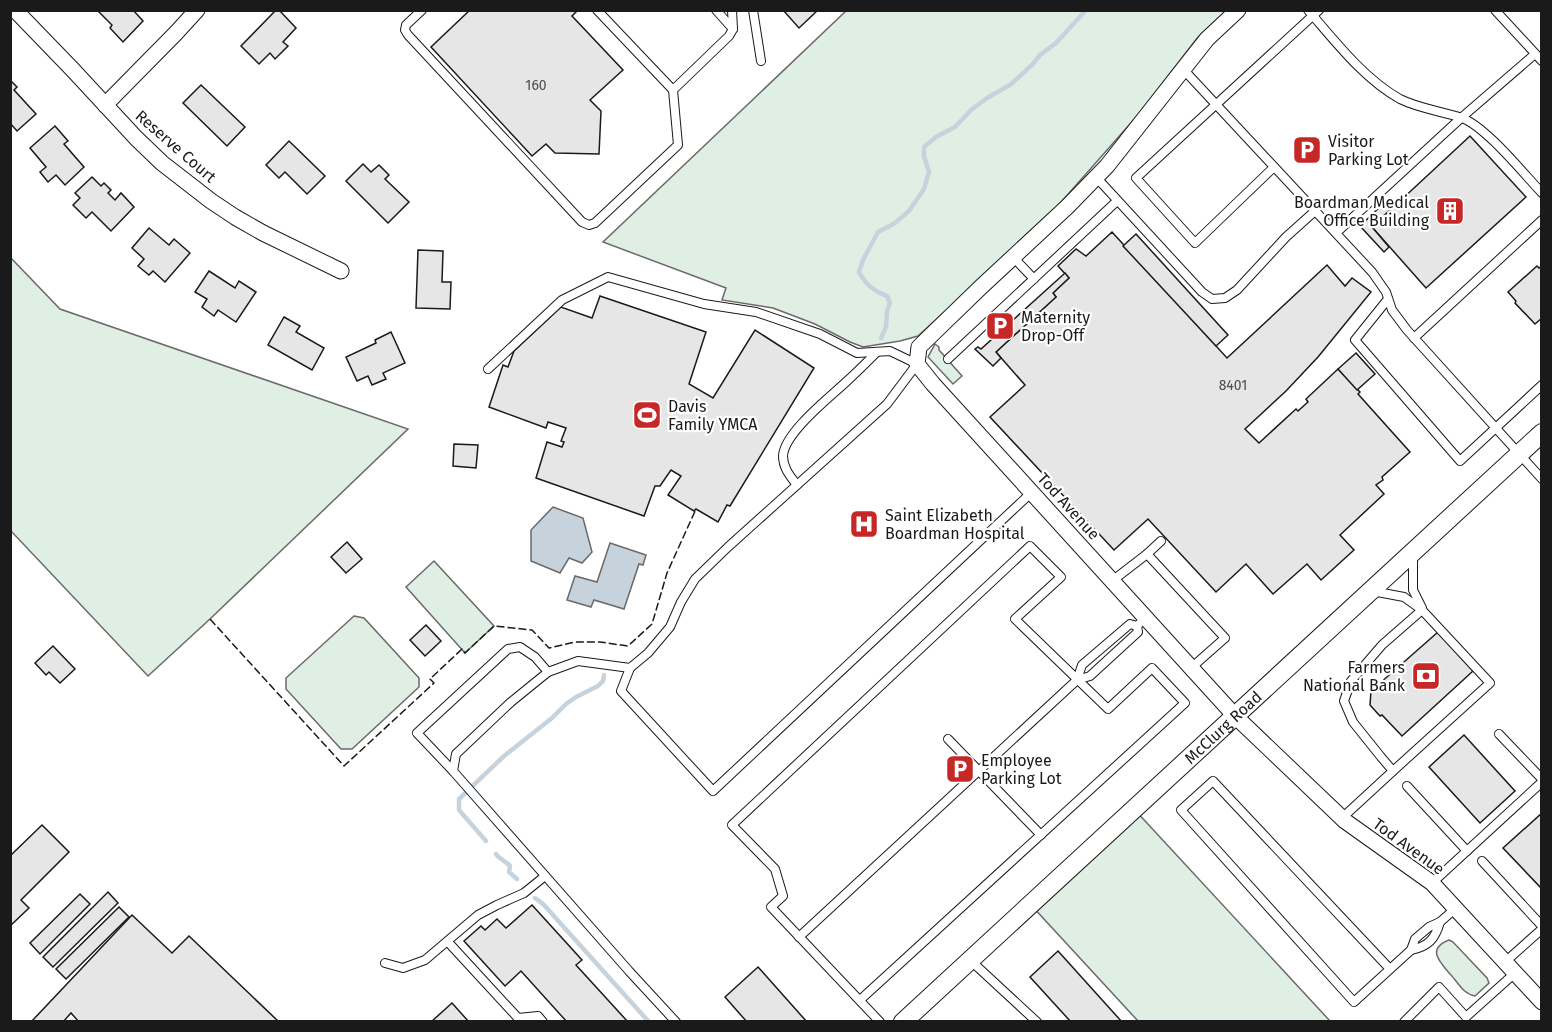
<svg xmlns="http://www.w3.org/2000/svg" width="1552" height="1032" font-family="'Fira Sans',sans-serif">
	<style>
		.green { fill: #e0efe3; stroke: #6a6a6a; stroke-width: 1.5 }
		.water { fill: #c6d2dc; stroke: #6a6a6a; stroke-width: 1.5 }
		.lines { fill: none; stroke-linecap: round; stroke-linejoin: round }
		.stream { stroke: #c6d2dc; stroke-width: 4.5 }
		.building { fill: #e6e6e6; stroke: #1a1a1a; stroke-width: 1.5 }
		.service-casing { stroke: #1a1a1a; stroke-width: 10 }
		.minor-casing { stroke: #1a1a1a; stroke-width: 17 }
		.tertiary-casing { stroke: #1a1a1a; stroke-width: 20 }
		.service { stroke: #fff; stroke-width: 8 }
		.minor { stroke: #fff; stroke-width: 15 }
		.tertiary { stroke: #fff; stroke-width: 18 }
		.fence { stroke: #1a1a1a; stroke-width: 1.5; stroke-dasharray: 8 3; stroke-linecap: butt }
		.labels { text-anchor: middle; stroke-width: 4.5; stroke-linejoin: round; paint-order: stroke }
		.number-label { font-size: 14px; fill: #4d4d4d }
		.poi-label { font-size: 16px; fill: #1a1a1a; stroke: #fff; text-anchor: start }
		.street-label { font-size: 16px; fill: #1a1a1a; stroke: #fff }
	</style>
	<rect width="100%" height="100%" fill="#fff"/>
	<g class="green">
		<path d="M846,11H1226L1198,37L1137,116L1048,217L918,336L900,341L863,347L850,342L815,324L773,308L722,300L726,288L603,242Z"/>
		<path d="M10,257L60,309L408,429L210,619L148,676L11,531Z"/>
		<path d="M935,344L939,347V350L962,376L953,384L928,357Z"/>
		<path d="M434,561L494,626L465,653L406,587Z"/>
		<path d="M354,616L364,618L419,678V687L352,749H341L286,689V678Z"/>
		<path d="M1134,809L1330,1021H1138L1031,905Z"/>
		<path d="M1449,940L1453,942L1487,978L1489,983L1475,996C1463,994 1458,982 1450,974C1440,962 1426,949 1449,940Z"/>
	</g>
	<g class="water">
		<path d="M553,507L583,518L592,552L582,563L569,558L560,573L531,561V530Z"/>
		<path d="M610,543L646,555L643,565L639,564L624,609L594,600L591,607L567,600L575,576L597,582Z"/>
	</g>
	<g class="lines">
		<g class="stream">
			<path d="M881,338L886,327L887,311L890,303L887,296C874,291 866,285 859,272L863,260L878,232L895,223L909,211L924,189L929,172L924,156V147L936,137L955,127L971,110L987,98L1010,85L1033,64L1040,55L1056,43L1086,10"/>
			<path d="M486,841L459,810V799L504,756L552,718L566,704L576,697L598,686L603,681L604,675"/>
			<path d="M496,854C499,859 506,861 510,866L509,872L517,879"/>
			<path d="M535,898L538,900L544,905L649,1022"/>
		</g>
	</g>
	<g class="building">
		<path d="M97,10H133L143,21L123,42L110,28L112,25Z"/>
		<path d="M276,10H279L296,28L283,42L288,46L275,59L270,53L259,64L241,46Z"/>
		<path d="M470,10H578L572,16L623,70L590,100L601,111L599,154L555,153L546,144L532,156L431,47Z"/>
		<path d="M783,10H818L799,28Z"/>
		<path d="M10,80L17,87L14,90L36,114L17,131L10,123Z"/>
		<path d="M201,85L245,127L227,146L183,103Z"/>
		<path d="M55,126L68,141L64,144L84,167L65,185L56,175L48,182L40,172L46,167L30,148Z"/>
		<path d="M1470,136L1526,197L1426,288L1372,227Z"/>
		<path d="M289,141L325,176L307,194L285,172L279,178L266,165Z"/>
		<path d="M363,164L371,172L379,165L389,175L385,179L409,202L388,223L346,181Z"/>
		<path d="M92,177L101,186L104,183L111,190L108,193L115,200L121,193L134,207L111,231L92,212L86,218L73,205L80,198L75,193Z"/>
		<path d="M1386,201L1392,208L1372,227L1389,247L1384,252L1360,226Z"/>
		<path d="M149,228L169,245L174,239L190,253L165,282L153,271L149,275L138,266L144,259L132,248Z"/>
		<path d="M1112,232L1227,358L1327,265L1345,286L1352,278L1371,292L1318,357L1286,391L1245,429L1259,443L1296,409L1298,411L1308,402L1306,399L1338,369L1360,392L1358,394L1410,452L1382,477L1383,480L1376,485L1384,494L1340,535L1354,550L1321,580L1307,564L1273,594L1246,564L1216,592L1148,519L1114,550L990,417L1025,385L996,352L1056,297L1053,293L1069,278L1058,266L1076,249L1086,256Z"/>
		<path d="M1136,234L1228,335L1216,346L1123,246Z"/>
		<path d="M418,250L443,251L442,282H451L450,309L416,308Z"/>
		<path d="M1537,266L1539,268L1542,266V318L1535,324L1515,303L1516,301L1508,292Z"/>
		<path d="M209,271L235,288L239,281L256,292L236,322L218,310L214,316L202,307L207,299L195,292Z"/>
		<path d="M1065,273L1069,278L1053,293L1056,297L996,352L1001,358L993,366L975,349L978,347L981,349Z"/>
		<path d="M600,296L706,332L689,384L713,398L755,330L814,368L730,506L727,505L718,522L696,509L694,511L668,495L681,476L671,470L660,486H655L644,516L536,478L547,442L562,447L564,442L561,441L566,428L548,422L546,428L489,407L503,365L508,367L514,351L561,307L592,318Z"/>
		<path d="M284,317L300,326L296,332L324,348L312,370L268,345Z"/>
		<path d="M391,332L405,363L383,373L386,379L372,385L368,376L357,381L346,357L376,343L375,340Z"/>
		<path d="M1356,353L1375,374L1357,390L1338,369Z"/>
		<path d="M454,444L478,445L476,468L453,466Z"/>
		<path d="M347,542L362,559L346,573L331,557Z"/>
		<path d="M426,625L441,641L425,656L410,640Z"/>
		<path d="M1438,632L1473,671L1402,736L1382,715L1380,716L1370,705L1371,691Z"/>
		<path d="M53,646L75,669L60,683L49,672L46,675L35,663Z"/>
		<path d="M1464,735L1515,791L1480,823L1429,767Z"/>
		<path d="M1542,813V889L1503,848Z"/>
		<path d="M42,825L69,852L21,900L29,908L10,926V856Z"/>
		<path d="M108,892L118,903L53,967L43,957Z"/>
		<path d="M80,894L90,904L40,954L30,943Z"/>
		<path d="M532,905L582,960L576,965L628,1022H567L521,971L505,986L464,941L481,926L485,930L497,919L506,928Z"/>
		<path d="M119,907L129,917L66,979L56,969Z"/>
		<path d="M132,915L172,953L189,936L279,1022H79L71,1013L63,1022H31Z"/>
		<path d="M1058,951L1122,1022H1071L1030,977Z"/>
		<path d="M758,967L807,1022H747L725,997Z"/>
		<path d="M452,1003L469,1022H431Z"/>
	</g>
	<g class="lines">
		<g class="service-casing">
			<g id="service">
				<path d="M422,10L406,25L405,30L408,35L582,222L589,225L595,223L678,145L673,90L729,36L733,29L732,10"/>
				<path d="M597,10L673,90"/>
				<path d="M716,10L733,29"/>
				<path d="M753,10L761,61"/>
				<path d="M1308,10C1335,41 1364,79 1400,99C1420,109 1442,111 1462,118C1486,127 1523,173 1542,193"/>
				<path d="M1495,10L1542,61"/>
				<path d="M1183,69L1372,272L1386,292L1392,310L1407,330L1542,479"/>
				<path d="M1274,167L1195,243L1136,178L1319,10"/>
				<path d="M1096,177L1202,292L1212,299L1225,298L1237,290L1286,237L1315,211"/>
				<path d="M1336,233L1461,118L1535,54"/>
				<path d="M1013,257L1034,279"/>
				<path d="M1388,299L1355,340L1460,461L1542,385"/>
				<path d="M1414,338L1542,220"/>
				<path d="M948,359L1117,201"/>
				<path d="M488,369L562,300L608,277L704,304L756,312L820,334L857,353L890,351L917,364L887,404L728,547L695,579L681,602L670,627L648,653L630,668L578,661L548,672L511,702L456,754L453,771L629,971L676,1022"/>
				<path d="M797,485C790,476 783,468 783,456C784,433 830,397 846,382C857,372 867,362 877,352"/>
				<path d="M1147,554L1161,541"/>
				<path d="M1413,556V590L1422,608"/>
				<path d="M1112,581L1147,554L1225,638L1191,668"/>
				<path d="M1372,591L1404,597L1422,610L1490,683L1393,771"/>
				<path d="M630,668L621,691L713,791L1032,492"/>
				<path d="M1077,680L1082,665L1130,624L1137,626L1139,624"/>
				<path d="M1499,734L1542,779"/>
				<path d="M948,739L1041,835"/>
				<path d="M453,771L417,733L508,649L520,647L535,657L548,672"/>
				<path d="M1407,786L1467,851"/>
				<path d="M1342,818L1393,771L1381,757L1353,722L1344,701L1351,681L1382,645L1422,610"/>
				<path d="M1482,861L1542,926"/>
				<path d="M1432,883L1542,782"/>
				<path d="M799,937L1077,680L1090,676L1138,632L1137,626"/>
				<path d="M448,942L518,1018L538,1016L543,1022"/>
				<path d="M1411,950C1429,946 1435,939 1440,922"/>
				<path d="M970,960L1037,1022"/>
				<path d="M1505,962L1542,929"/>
				<path d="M385,963L403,968L425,960L478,915L497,905L524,893L545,876"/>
				<path d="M1390,969L1213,781L1181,810L1354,1002L1411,950L1415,939L1429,927L1440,922L1456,908"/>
				<path d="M860,1000L1185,703L1152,668L1108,709L1015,619L1061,577L1030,546L732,825L775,869L783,896L771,907L880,1022"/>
				<path d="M1404,1022L1439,987L1466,1017L1515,973"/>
			</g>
		</g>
		<g class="minor-casing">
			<g id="minor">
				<path d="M15,10L73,70L136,138L162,163L211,201L235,217L263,233L341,271"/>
				<path d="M1238,10L1207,39L1107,166L1067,207L982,286L919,347L917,364L933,384L1235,716L1345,821L1432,883L1542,1002"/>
				<path d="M105,105L176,33L197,10"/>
			</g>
		</g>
		<g class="tertiary-casing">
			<g id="tertiary">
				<path id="s1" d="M903,1022L1542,433"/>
			</g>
		</g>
		<use href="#service" class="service"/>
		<use href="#minor" class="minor"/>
		<use href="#tertiary" class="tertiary"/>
		<path class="fence" d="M210,619L344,766L434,683L430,679L462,649L465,653L494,626L532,630L549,648L575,642H600L628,646L652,624L667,573L696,509"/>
	</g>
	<defs>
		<g id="parking-square" transform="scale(1.5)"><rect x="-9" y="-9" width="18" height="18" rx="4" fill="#c62828" stroke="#fff"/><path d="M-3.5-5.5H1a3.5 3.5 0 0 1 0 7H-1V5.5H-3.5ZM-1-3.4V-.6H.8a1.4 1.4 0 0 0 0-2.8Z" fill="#fff"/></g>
		<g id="building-square" transform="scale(1.5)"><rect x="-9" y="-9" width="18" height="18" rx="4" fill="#c62828" stroke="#fff"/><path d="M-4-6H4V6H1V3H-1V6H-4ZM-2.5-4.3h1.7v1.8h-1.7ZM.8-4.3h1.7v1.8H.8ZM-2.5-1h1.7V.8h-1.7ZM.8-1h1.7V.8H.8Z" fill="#fff"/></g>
		<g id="stadium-square" transform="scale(1.5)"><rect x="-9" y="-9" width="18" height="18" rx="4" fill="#c62828" stroke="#fff"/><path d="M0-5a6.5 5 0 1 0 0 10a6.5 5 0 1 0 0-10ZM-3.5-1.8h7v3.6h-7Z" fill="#fff"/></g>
		<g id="hospital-square" transform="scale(1.5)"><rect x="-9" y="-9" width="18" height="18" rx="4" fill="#c62828" stroke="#fff"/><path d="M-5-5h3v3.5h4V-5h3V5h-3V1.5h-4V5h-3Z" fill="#fff"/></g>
		<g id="bank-square" transform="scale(1.5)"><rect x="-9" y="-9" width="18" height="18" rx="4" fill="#c62828" stroke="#fff"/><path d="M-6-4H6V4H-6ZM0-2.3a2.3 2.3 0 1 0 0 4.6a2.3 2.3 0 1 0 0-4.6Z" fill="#fff"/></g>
	</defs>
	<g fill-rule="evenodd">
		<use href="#parking-square" x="1307" y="150"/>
		<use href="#building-square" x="1450" y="211"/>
		<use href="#parking-square" x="1000" y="326"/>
		<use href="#stadium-square" x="647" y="415"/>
		<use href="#hospital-square" x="864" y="524"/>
		<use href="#bank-square" x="1426" y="676"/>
		<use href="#parking-square" x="960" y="769"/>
	</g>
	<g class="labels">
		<g class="number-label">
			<text x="536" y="90">160</text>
			<text x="1233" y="390">8401</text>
		</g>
		<g class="poi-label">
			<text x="1328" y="147">Visitor<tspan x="1328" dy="18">Parking Lot</tspan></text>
			<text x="1429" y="208" text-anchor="end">Boardman Medical<tspan x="1429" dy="18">Office Building</tspan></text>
			<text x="1021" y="323">Maternity<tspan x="1021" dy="18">Drop-Off</tspan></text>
			<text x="668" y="412">Davis<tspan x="668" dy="18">Family YMCA</tspan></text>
			<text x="885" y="521">Saint Elizabeth<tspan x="885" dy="18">Boardman Hospital</tspan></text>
			<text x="1405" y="673" text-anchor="end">Farmers<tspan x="1405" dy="18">National Bank</tspan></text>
			<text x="981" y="766">Employee<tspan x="981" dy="18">Parking Lot</tspan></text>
		</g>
		<g class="street-label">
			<text transform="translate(176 146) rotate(41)" y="6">Reserve Court</text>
			<text transform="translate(1069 506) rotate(48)" y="6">Tod Avenue</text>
			<text dy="6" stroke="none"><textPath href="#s1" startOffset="435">McClurg Road</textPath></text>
			<text transform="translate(1409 846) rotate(36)" y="6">Tod Avenue</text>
		</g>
	</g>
	<rect width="1552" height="1032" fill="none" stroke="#1a1a1a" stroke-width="24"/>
</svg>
